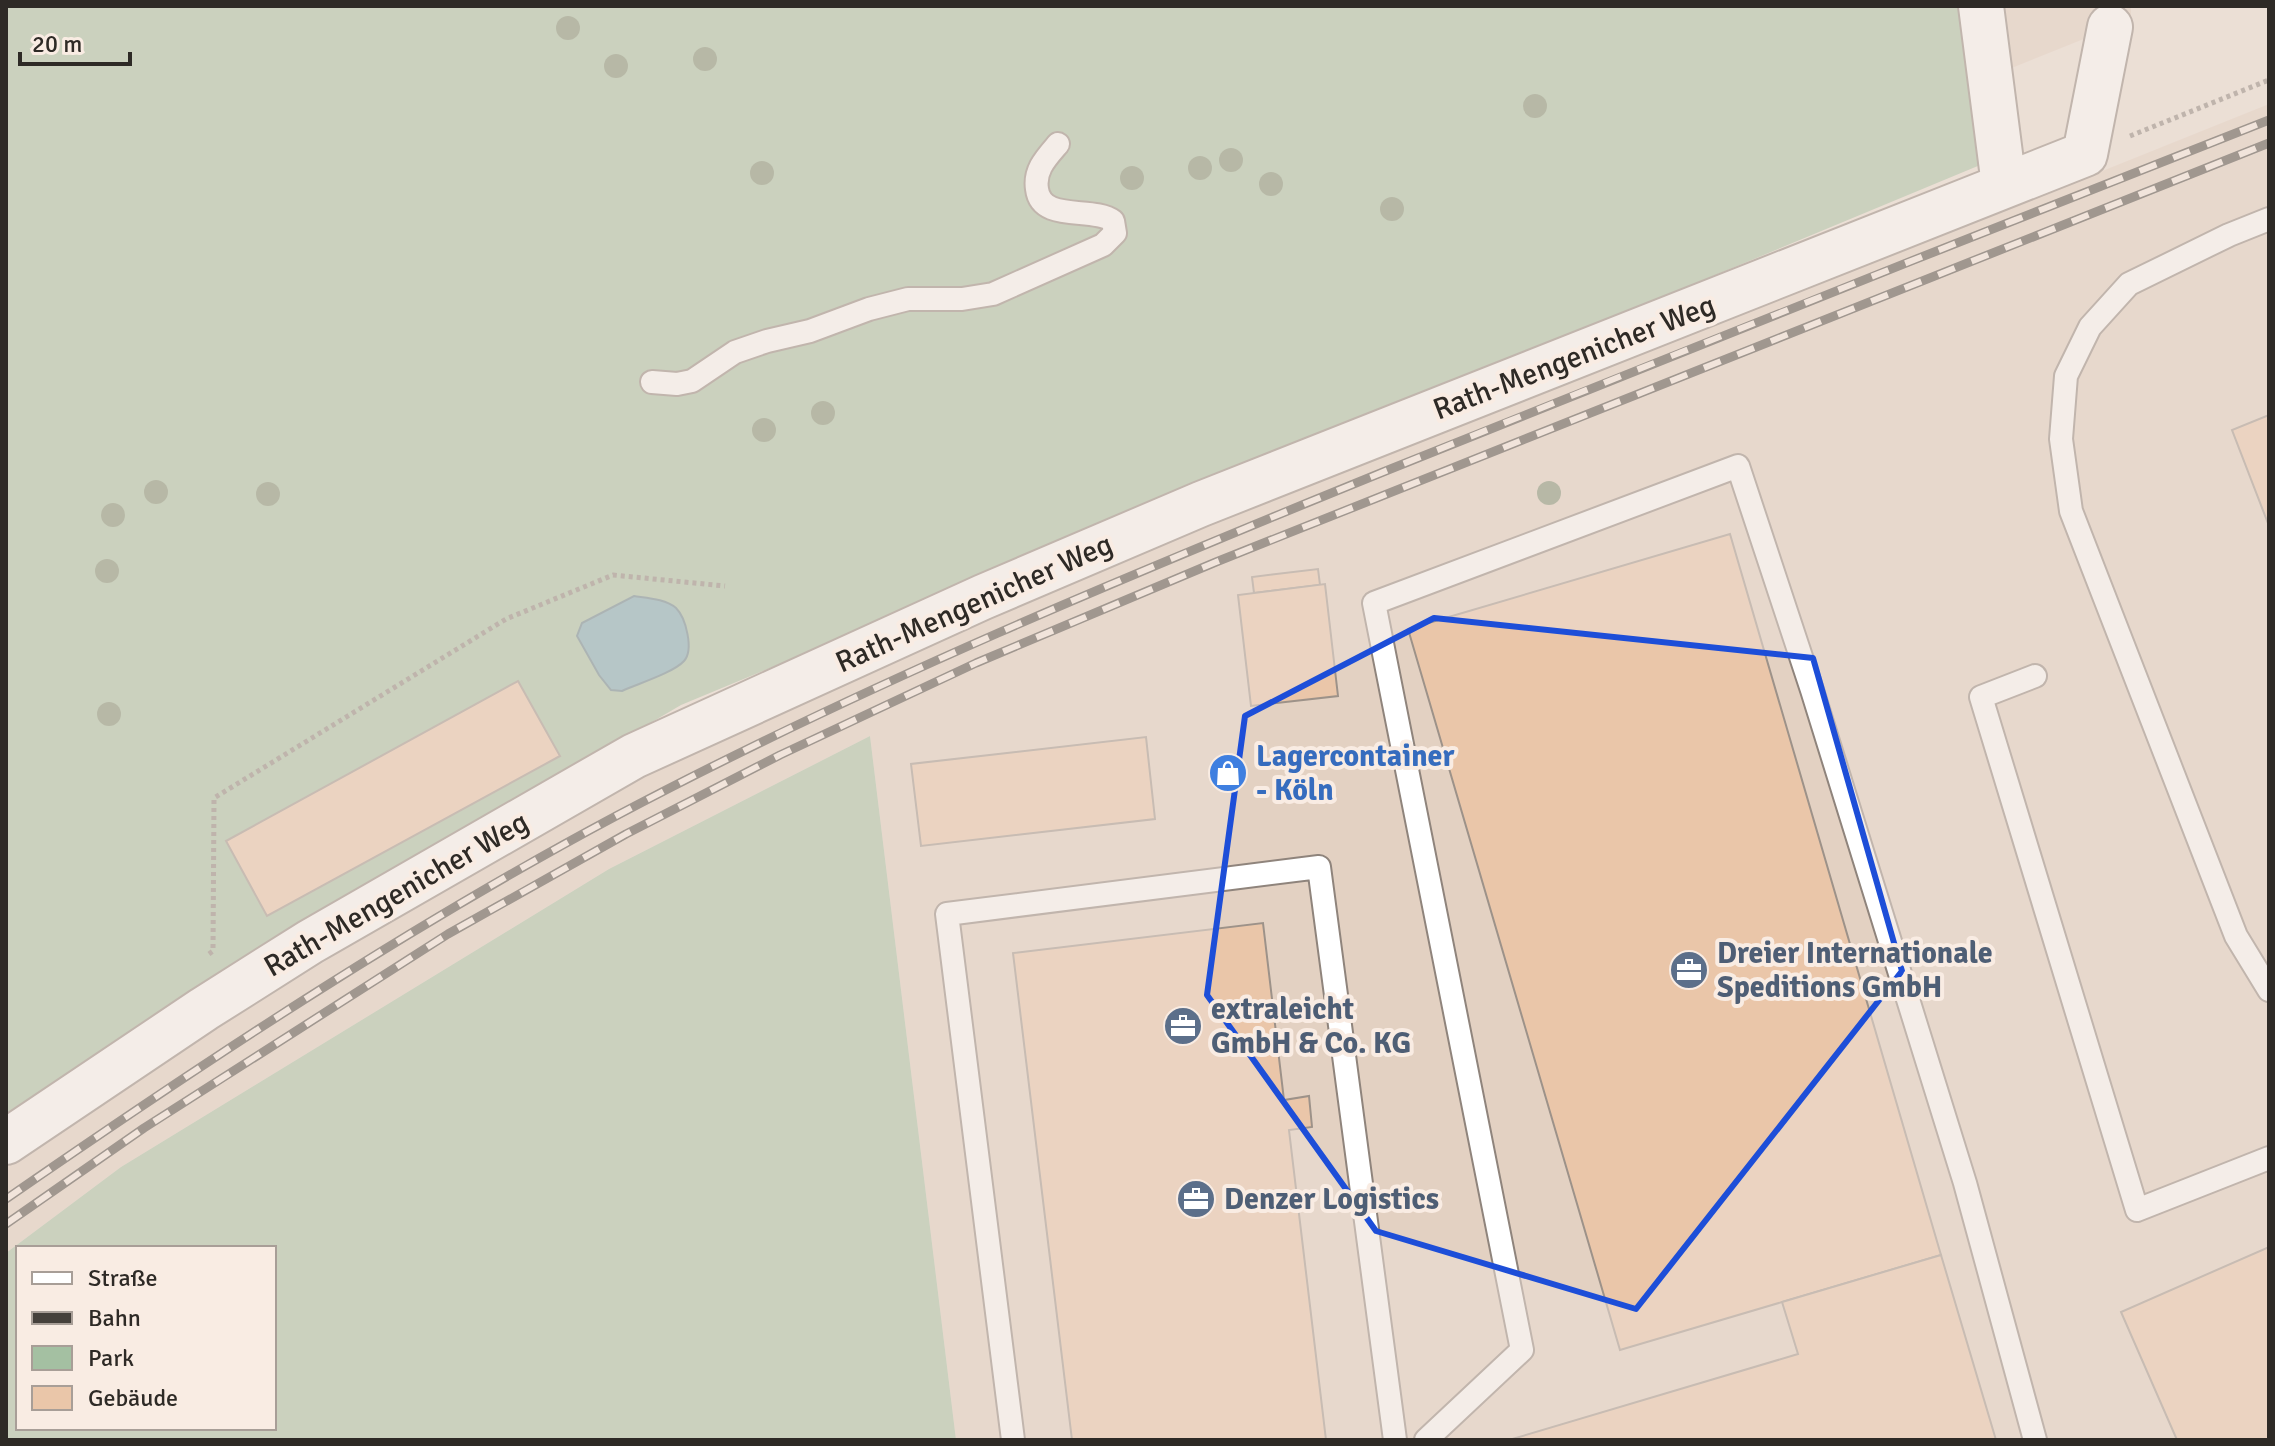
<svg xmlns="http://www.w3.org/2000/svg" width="2275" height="1446" font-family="Signika,sans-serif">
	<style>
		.built { fill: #e3d1c2 }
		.green { fill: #a4c0a2; fill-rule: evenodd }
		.water { fill: #77a8b7; stroke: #61828c; stroke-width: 2 }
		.building { fill: #eac6a9; stroke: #9d9289; stroke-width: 2 }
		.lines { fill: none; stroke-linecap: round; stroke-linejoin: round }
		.lane-casing { stroke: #8f847c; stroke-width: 26 }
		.street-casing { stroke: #8f847c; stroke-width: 48 }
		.path { stroke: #89817a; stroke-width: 5; stroke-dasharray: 4 4; stroke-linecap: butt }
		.lane { stroke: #fff; stroke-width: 22 }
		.street { stroke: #fff; stroke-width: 44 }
		.rail-casing { stroke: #45403b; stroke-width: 9 }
		.rail { stroke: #f9ece3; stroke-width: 6; stroke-dasharray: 18; stroke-linecap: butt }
		.tree { fill: #798b6e }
		.marked { fill: none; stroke: #1d4ed8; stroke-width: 6; stroke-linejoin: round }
		.labels { text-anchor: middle; stroke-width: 8; stroke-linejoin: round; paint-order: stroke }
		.street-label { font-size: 30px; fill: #2e2a26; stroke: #f9ece3 }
		.shop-label { font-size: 30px; font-weight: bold; fill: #366cbe; stroke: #f9ece3; text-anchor: start }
		.service-label { font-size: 30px; font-weight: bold; fill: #4e5e75; stroke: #f9ece3; text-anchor: start }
	</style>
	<rect width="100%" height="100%" fill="#ebdfd5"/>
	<g class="built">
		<path d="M1973,6H2131V20L1982,80Z"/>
		<path d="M2269,104V1440H956L870,736L609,869L121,1167L6,1253V1166L97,1103L364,937L699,746L1214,518L1985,218Z"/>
	</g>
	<g class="green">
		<path d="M6,6H1967L1985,163L681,705L253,956L6,1123Z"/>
		<path d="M870,736L956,1440H6V1253L121,1167L609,869ZM18,1248H274V1428H18Z"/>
	</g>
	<path class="water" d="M634,596C647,598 666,599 676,608C686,618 694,650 684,661C673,673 637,684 622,691L611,690L599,675L577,636L582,623Z"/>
	<g class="building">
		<path d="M2269,415V526L2232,430Z"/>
		<path d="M1730,534L1941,1255L1620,1350L1408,629Z"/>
		<path d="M1318,569L1320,585L1254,593L1252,577Z"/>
		<path d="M1325,584L1338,696L1251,706L1238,595Z"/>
		<path d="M518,681L560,756L267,916L226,841Z"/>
		<path d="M1146,737L1155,819L921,846L911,764Z"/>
		<path d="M1263,923L1284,1100L1309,1096L1312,1127L1289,1130L1326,1440H1072L1013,953Z"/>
		<path d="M2269,1247V1440H2177L2121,1312Z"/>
		<path d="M1941,1255L1996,1440H1509L1798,1354L1782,1302Z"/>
	</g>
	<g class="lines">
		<g class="lane-casing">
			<g id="lane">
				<path d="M2269,219L2229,235L2129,284L2090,327L2066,376L2061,439L2071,511L2236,936L2269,990"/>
				<path d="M652,382L677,384L692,381L735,352L767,341L810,331L869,309L908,299H962L993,294L1103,245L1115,233L1113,221C1093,206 1041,223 1037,189C1034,170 1046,158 1058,144"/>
				<path d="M2035,676L1981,697L2137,1210L2269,1158"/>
				<path d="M1013,1440L947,914L1319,867L1395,1440"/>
				<path d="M1426,1440L1522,1350L1374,603L1738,466L1812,690L1965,1183L2035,1440"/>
			</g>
		</g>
		<g class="street-casing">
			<g id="street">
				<path d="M1981,6L2004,185"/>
				<path d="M6,1142L204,1009L310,942L634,756L983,597L1201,504L2085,154L2110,27"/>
			</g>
		</g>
		<g class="path">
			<path d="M2130,136L2269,80"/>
			<path d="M209,954L213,951L214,798L506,619L613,575L725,586"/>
		</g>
		<use href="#lane" class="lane"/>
		<use href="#street" class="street"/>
		<g class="rail-casing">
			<g id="rail">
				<path d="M6,1199C203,1063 404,929 616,816C865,684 1127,576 1388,470C1681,351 1975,236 2269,120"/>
				<path d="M6,1224L144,1128L448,934L626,834L780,755L976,663L1216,562L2269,143"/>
			</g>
		</g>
		<use href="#rail" class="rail"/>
	</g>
	<g class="tree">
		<circle cx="568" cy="28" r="12"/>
		<circle cx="705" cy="59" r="12"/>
		<circle cx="616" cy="66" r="12"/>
		<circle cx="1535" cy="106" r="12"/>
		<circle cx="1231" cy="160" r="12"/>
		<circle cx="1200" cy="168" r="12"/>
		<circle cx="762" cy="173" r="12"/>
		<circle cx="1132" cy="178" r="12"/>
		<circle cx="1271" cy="184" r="12"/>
		<circle cx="1392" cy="209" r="12"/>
		<circle cx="823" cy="413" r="12"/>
		<circle cx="764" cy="430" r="12"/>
		<circle cx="156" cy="492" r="12"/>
		<circle cx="1549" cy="493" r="12"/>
		<circle cx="268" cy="494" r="12"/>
		<circle cx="113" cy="515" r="12"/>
		<circle cx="107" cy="571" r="12"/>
		<circle cx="109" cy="714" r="12"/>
	</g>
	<path d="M0 0H2275V1446H0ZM1434,618L1813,658L1902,971L1636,1309L1376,1231L1207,995L1245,716Z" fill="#ebdfd5" fill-opacity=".55" fill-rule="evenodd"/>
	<path class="marked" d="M1434,618L1813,658L1902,971L1636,1309L1376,1231L1207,995L1245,716Z"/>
	<defs>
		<g id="shop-disc" transform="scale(2)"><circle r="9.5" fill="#3f7fe0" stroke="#f9ece3"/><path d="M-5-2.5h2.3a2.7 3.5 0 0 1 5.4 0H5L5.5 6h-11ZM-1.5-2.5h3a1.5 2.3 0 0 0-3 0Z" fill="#fff"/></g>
		<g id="office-disc" transform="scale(2)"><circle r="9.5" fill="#5c6f8a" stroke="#f9ece3"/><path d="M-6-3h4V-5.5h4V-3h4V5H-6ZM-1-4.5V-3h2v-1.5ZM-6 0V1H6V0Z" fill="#fff"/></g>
	</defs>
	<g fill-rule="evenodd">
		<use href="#shop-disc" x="1228" y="773"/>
		<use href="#office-disc" x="1689" y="970"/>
		<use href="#office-disc" x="1183" y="1026"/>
		<use href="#office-disc" x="1196" y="1199"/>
	</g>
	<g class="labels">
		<g class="street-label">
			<text transform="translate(1574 357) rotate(-21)" y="10">Rath-Mengenicher Weg</text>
			<text transform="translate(974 603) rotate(-24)" y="10">Rath-Mengenicher Weg</text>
			<text transform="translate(396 894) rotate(-30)" y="10">Rath-Mengenicher Weg</text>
		</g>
		<g class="shop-label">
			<text x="1256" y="766">Lagercontainer<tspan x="1256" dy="34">- Köln</tspan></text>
		</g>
		<g class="service-label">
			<text x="1717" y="963">Dreier Internationale<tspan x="1717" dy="34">Speditions GmbH</tspan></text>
			<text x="1211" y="1019">extraleicht<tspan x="1211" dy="34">GmbH &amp; Co. KG</tspan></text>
			<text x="1224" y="1209">Denzer Logistics</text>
		</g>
	</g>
	<rect width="2275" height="1446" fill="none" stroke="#2e2a26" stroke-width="16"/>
	<rect x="16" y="1246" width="260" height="184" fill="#f9ece3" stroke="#a89e97" stroke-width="2"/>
	<rect x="32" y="1272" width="40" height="12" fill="#ffffff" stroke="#a89e97" stroke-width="2"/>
	<text x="88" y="1286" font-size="24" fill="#2e2a26">Straße</text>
	<rect x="32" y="1312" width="40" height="12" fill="#45403b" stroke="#a89e97" stroke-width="2"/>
	<text x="88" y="1326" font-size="24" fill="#2e2a26">Bahn</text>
	<rect x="32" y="1346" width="40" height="24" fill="#a4c0a2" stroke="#a89e97" stroke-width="2"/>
	<text x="88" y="1366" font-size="24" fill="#2e2a26">Park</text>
	<rect x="32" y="1386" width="40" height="24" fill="#eac6a9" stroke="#a89e97" stroke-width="2"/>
	<text x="88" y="1406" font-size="24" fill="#2e2a26">Gebäude</text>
	<path d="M20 52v12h110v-12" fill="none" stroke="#2e2a26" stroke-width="4"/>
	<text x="32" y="52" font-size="24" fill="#2e2a26" stroke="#f9ece3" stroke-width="6" paint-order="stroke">20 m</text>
</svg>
